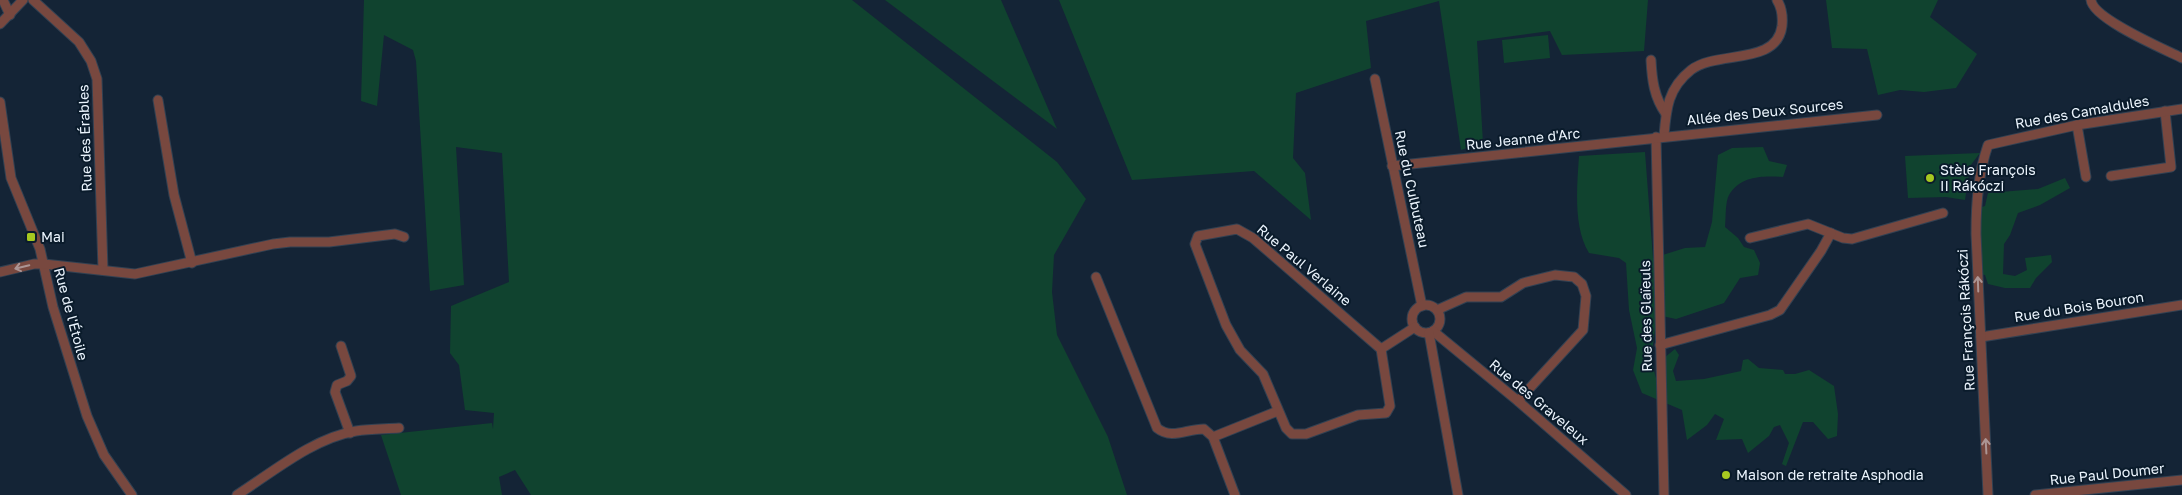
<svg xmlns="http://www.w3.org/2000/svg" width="2182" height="495" font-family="'Golos Text',sans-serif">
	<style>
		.green { fill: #10432f }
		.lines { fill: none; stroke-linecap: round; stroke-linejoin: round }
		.minor-casing { stroke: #324152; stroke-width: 11 }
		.minor { stroke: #78483f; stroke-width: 9 }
		.oneway { stroke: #ac9594 }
		.poi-dot { fill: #a6c820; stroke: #0a1b2b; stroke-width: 2 }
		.labels { text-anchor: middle; stroke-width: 4; stroke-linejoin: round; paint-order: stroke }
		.street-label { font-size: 14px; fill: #ebf4fd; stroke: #0a1b2b }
		.poi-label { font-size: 14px; fill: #ebf4fd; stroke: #0a1b2b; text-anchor: start }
	</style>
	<rect width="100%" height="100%" fill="#142436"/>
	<g class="green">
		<path d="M364,0H852L1057,162L1086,199L1054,255L1052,292L1057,335L1108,437L1127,495H531L515,470L499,477L502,495H401L381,435L492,423L493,429L494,413L465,410L459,365L450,353L451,306L509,282L502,153L456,147L464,285L430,291L416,61L413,50L384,35L377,106L361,101Z"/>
		<path d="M885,0H1001L1057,129Z"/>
		<path d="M1059,0H1648L1644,51L1562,55L1550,31L1477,41L1483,143L1461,150L1439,1L1366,21L1371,68L1296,93L1293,158L1305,173L1311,220L1254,171L1132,180Z"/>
		<path d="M1826,0H1938L1930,17L1977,54L1956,88L1924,92L1900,90L1878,95L1867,49L1832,48Z"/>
		<path d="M1548,35L1550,58L1504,63L1502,40Z"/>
		<path d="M1763,147L1769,161L1787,165L1783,177C1764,176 1741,175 1729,195C1725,202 1726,218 1725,227L1738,238L1744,247L1754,250L1760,263L1758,275L1740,278L1724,303L1676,319L1657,315L1651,359L1657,382L1662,380L1664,358L1675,349L1679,355L1673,371L1676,381L1704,379L1741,371L1743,360L1748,359L1759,368L1783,370L1785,374H1795L1809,370L1834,386L1838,414L1837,436L1828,439L1813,422H1803L1786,466L1782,464L1789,443L1780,425L1774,427L1769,436L1748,453L1742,439L1716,440L1724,419L1715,414L1707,425L1687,440L1682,410L1642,393L1633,370L1637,348L1629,310L1626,263L1619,258L1589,253C1573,227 1577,186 1579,156L1645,152L1653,258L1685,248L1705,247L1712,222L1718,155L1732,148Z"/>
		<path d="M1980,153L1970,166L1965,200L1946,197L1908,198L1905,156Z"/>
		<path d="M2065,178L2070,188L2040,205L2018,213L2010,235L2004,244L2003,274L2015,276L2027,270L2025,258L2051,255L2052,262L2036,278L2030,288H2005L1988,284L1985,275L1973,273L1975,209L1985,206L1988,193L2038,189Z"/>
	</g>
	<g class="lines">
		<g class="minor-casing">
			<g id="minor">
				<path d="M3,0L10,15"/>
				<path d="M33,0L79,42L91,61L97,79L103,270"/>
				<path d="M2091,0C2093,19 2164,49 2182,58"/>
				<path d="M0,24L23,0"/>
				<path d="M1651,60C1652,80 1654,97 1666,114"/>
				<path d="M1375,79L1422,306"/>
				<path d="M158,100L174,195L192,263"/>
				<path d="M0,102L11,178L40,249L53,307L87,416L104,455L132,495"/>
				<path d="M2077,125L2086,177"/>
				<path d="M1664,136C1666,109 1668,88 1691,70C1717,50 1777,66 1782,26C1783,16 1782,8 1777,0"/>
				<path d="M1656,137L1664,495"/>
				<path d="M1392,166C1554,150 1715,131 1877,115"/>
				<path d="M2111,176L2171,167L2165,111"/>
				<path d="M1750,238L1808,224L1843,238L1852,239L1943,213"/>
				<path d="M0,272L34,264H44L135,274L273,244L290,242H329L395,234L404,237"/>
				<path d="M1096,277L1157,428C1172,440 1186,429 1204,429L1213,437L1235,495"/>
				<circle cx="1426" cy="319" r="14"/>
				<path d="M1437,310L1466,297H1501L1523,283L1555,275L1574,277L1582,284L1586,296L1583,330L1518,401"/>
				<path d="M1433,331L1518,401L1626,495"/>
				<path d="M1429,333L1458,495"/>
				<path d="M1981,337L2182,305"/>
				<path d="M1660,345L1770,315L1780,310L1821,251L1831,233"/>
				<path d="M341,346L351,376L347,381L337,385L335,392L350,433"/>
				<path d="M1381,349L1253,238L1237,229L1198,236L1195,244L1226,325L1240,350L1263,374L1286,428L1292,434H1306L1358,415L1386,413L1390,406L1381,349L1415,327"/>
				<path d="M1213,437L1278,411"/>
				<path d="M237,495C273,472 313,438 356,431C370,429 385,429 399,428"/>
				<path d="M1988,495L1976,234C1976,203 1978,174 1988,145L2077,125L2182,109"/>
				<path d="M2035,495L2182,480"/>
			</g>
		</g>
		<use href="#minor" class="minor"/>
	</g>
	<defs><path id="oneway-shaft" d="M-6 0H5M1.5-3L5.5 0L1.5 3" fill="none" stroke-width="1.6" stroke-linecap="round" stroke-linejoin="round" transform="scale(1.25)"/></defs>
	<g class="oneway">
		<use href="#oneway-shaft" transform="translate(22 267) rotate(167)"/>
		<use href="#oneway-shaft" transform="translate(1978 284) rotate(-92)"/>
		<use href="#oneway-shaft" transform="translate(1986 446) rotate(-93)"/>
	</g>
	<g class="poi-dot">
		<circle cx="1930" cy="178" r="5"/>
		<rect x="26" y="232" width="10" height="10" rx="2.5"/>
		<circle cx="1726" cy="475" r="5"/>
	</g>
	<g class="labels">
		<g class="street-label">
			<text transform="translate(1765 112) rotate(-6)" y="5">Allée des Deux Sources</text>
			<text transform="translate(2082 112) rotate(-10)" y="5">Rue des Camaldules</text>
			<text transform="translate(85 138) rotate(-92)" y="5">Rue des Érables</text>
			<text transform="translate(1523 139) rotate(-6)" y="5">Rue Jeanne d'Arc</text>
			<text transform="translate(1412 189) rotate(78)" y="5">Rue du Culbuteau</text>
			<text transform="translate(1304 265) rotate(40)" y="5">Rue Paul Verlaine</text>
			<text transform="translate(2079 307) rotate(-9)" y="5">Rue du Bois Bouron</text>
			<text transform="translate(71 314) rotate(75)" y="5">Rue de l'Étoile</text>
			<text transform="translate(1646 316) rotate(-91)" y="5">Rue des Glaïeuls</text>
			<text transform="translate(1966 320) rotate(-93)" y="5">Rue François Rákóczi</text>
			<text transform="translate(1539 402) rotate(40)" y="5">Rue des Graveleux</text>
			<text transform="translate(2107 474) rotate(-6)" y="5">Rue Paul Doumer</text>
		</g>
		<g class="poi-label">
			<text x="1940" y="175">Stèle François<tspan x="1940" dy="16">II Rákóczi</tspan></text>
			<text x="41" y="242">Mai</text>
			<text x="1736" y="480">Maison de retraite Asphodia</text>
		</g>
	</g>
</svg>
